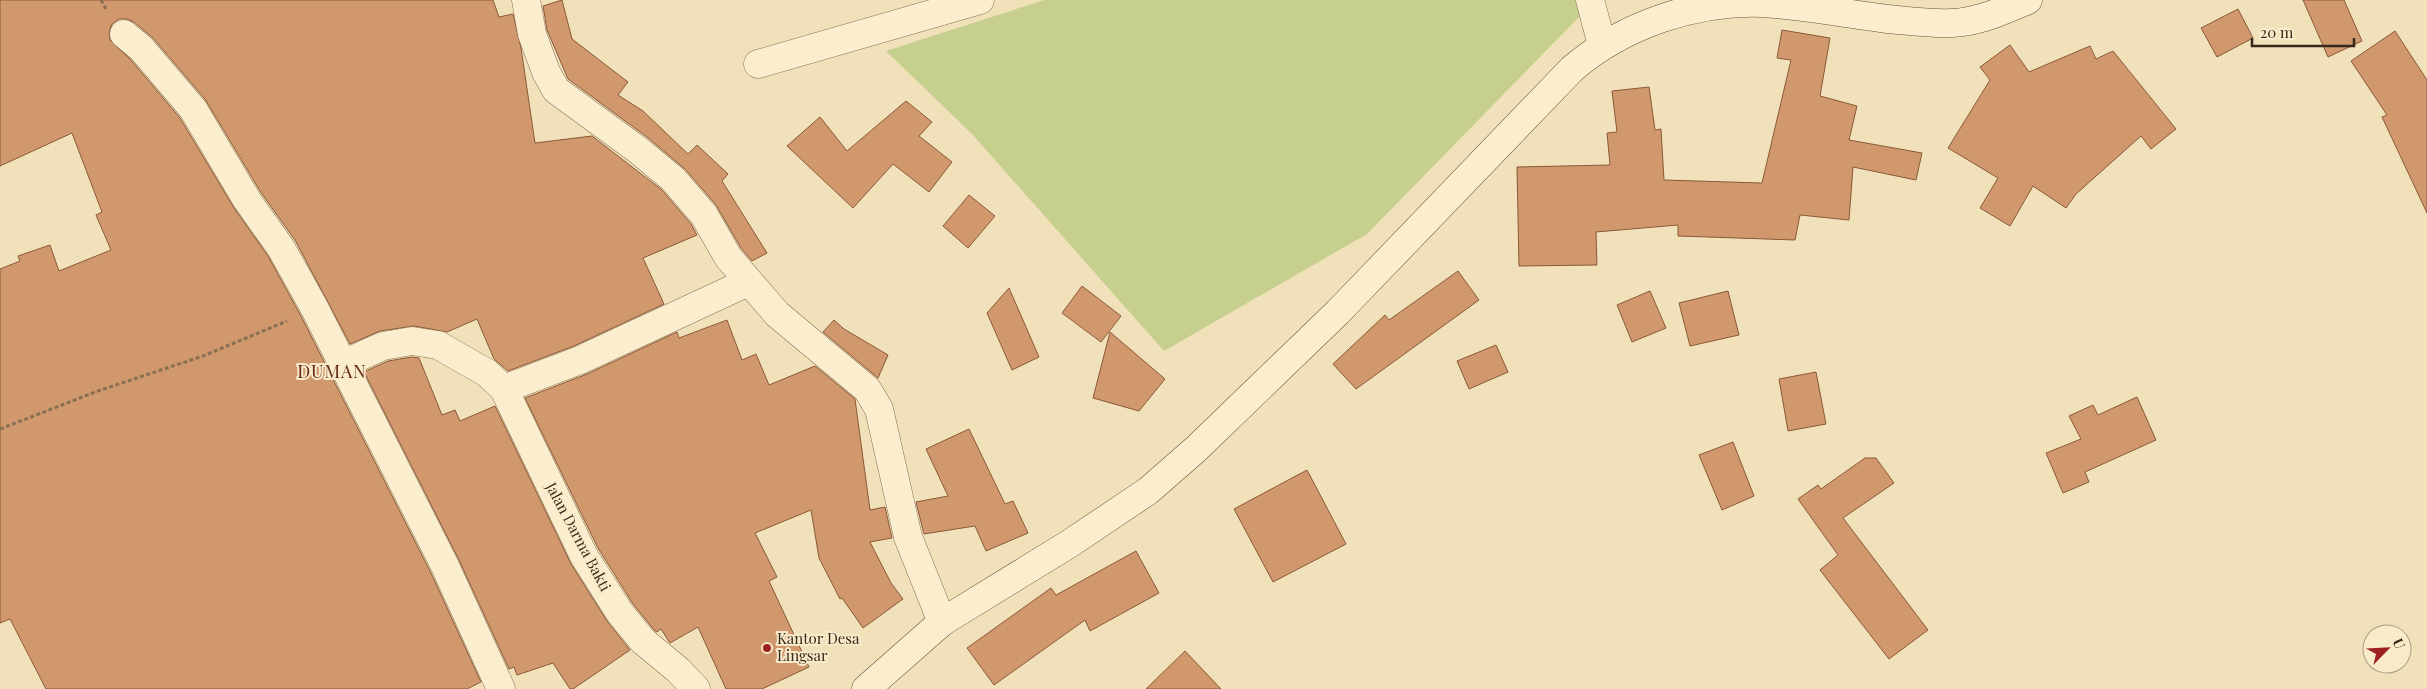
<svg xmlns="http://www.w3.org/2000/svg" width="2427" height="689" font-family="'Playfair Display',serif">
	<style>
		.green { fill: #c7cf8e }
		.building { fill: #d2986d; stroke: #895938 }
		.lines { fill: none; stroke-linecap: round; stroke-linejoin: round }
		.street-casing { stroke: #887053; stroke-width: 29 }
		.secondary-casing { stroke: #6a5137; stroke-width: 29 }
		.path { stroke: #887053; stroke-width: 3; stroke-dasharray: 4 2.5; stroke-linecap: butt }
		.street { stroke: #fbeece; stroke-width: 28 }
		.secondary { stroke: #fbeece; stroke-width: 28 }
		.poi-dot { fill: #9c201f; stroke: #f8ebca; stroke-width: 2 }
		.labels { text-anchor: middle; stroke-width: 4; stroke-linejoin: round; paint-order: stroke }
		.street-label { font-size: 15px; fill: #36281a; stroke: #f8ebca }
		.poi-label { font-size: 15px; fill: #36281a; stroke: #f8ebca; text-anchor: start }
		.quarter-label { font-size: 18px; letter-spacing: 1px; fill: #662816; stroke: #f8ebca }
	</style>
	<rect width="100%" height="100%" fill="#f1e1ba"/>
	<path class="green" d="M1044,0H1577L1580,16L1367,234L1164,351L972,134L886,51Z"/>
	<g class="building">
		<path d="M0,0H493L499,17L513,14L521,48L535,143L592,136L662,190L691,224L697,235L643,258L664,304L574,346L508,371L494,359L477,319L447,332L414,326L380,331L350,344L295,240L260,191L205,99L153,38L134,22L127,19H119L112,24L109,32L110,40L130,59L180,118L234,208L268,256L301,316L431,573L481,682L467,689H46L10,619L0,623V269L20,261L18,256L50,245L59,271L111,250L96,215L102,212L72,133L0,166Z"/>
		<path d="M562,0L572,39L628,82L618,95L643,111L688,154L697,145L728,174L722,181L767,253L752,261L741,248L716,205L685,169L647,137L568,79L547,30L543,6Z"/>
		<path d="M2303,0H2344L2362,41L2328,57Z"/>
		<path d="M2238,9L2253,38L2217,57L2201,28Z"/>
		<path d="M1782,30L1830,38L1820,96L1857,106L1849,140L1922,153L1916,180L1853,167L1849,220L1800,215L1795,240L1678,236V225L1596,232L1597,265L1519,266L1517,167L1610,165L1607,133L1617,132L1612,91L1649,87L1655,130L1661,129L1664,180L1762,183L1791,60L1777,58Z"/>
		<path d="M2395,31L2427,80V213L2382,117L2387,115L2351,61Z"/>
		<path d="M2010,45L2029,72L2090,46L2096,59L2113,51L2176,129L2151,149L2141,136L2076,194L2066,208L2033,186L2010,226L1980,208L1998,178L1948,148L1990,80L1980,67Z"/>
		<path d="M906,101L932,122L919,136L952,162L929,192L893,164L853,208L787,146L820,117L847,151Z"/>
		<path d="M969,195L995,216L968,248L943,226Z"/>
		<path d="M1458,271L1479,300L1356,389L1333,364L1385,315L1389,320Z"/>
		<path d="M1082,286L1121,316L1101,342L1062,313Z"/>
		<path d="M1009,288L1039,357L1012,370L987,313Z"/>
		<path d="M1650,291L1666,328L1632,342L1617,305Z"/>
		<path d="M1728,291L1739,335L1690,346L1679,303Z"/>
		<path d="M727,320L742,360L756,354L769,385L815,366L855,399L870,510L885,507L892,538L870,542L891,583L903,599L863,628L842,598L840,599L819,558L811,510L755,533L777,577L769,581L809,667L762,689H726L698,627L670,643L661,629L657,632L654,630L633,604L598,548L525,398L587,374L677,332L679,338Z"/>
		<path d="M834,320L844,329L888,355L878,378L823,332Z"/>
		<path d="M1110,332L1165,379L1139,411L1093,398Z"/>
		<path d="M1496,345L1508,372L1469,389L1457,361Z"/>
		<path d="M412,357L419,358L442,415L455,410L460,421L495,406L571,564L607,621L630,650L573,689H570L553,663L517,675L514,667L509,669L459,560L364,372L388,361Z"/>
		<path d="M1816,372L1826,424L1788,431L1779,379Z"/>
		<path d="M2137,397L2156,440L2085,472L2089,482L2063,493L2046,453L2081,439L2069,416L2093,405L2098,415Z"/>
		<path d="M969,429L1005,504L1013,501L1028,533L986,551L975,526L924,534L916,502L948,496L926,449Z"/>
		<path d="M1733,442L1754,496L1722,510L1699,455Z"/>
		<path d="M1865,458H1876L1894,483L1843,518L1928,630L1889,659L1820,570L1838,555L1798,499L1818,485L1821,489Z"/>
		<path d="M1307,470L1346,544L1273,582L1234,509Z"/>
		<path d="M1136,551L1159,593L1090,631L1085,620L994,685L967,648L1051,588L1056,595Z"/>
		<path d="M1185,651L1221,689H1146Z"/>
	</g>
	<g class="lines">
		<g class="street-casing">
			<g id="street">
				<path d="M526,0L532,34L546,72L556,90L638,150L673,179L704,215L728,257L777,314L867,389L879,409L908,537L942,622"/>
				<path d="M1590,0L1602,45"/>
				<path d="M124,34L141,48L193,109L247,200L281,248L315,309L445,566L501,689"/>
				<path d="M758,64L980,0"/>
				<path d="M343,364L383,346L412,341L438,345L487,373L504,389L580,360L748,282"/>
				<path d="M504,389L584,556L620,613L643,641L678,670L696,689"/>
			</g>
		</g>
		<g class="secondary-casing">
			<path id="secondary" d="M866,689L942,622L1069,544L1148,491L1196,449L1338,312L1572,69C1623,25 1696,0 1764,3C1806,6 1847,14 1888,19C1910,21 1931,24 1952,23C1979,22 2004,10 2028,0"/>
		</g>
		<g class="path">
			<path d="M101,0L106,9"/>
			<path d="M0,429L98,391L203,356L287,321"/>
		</g>
		<use href="#street" class="street"/>
		<use href="#secondary" class="secondary"/>
	</g>
	<circle class="poi-dot" cx="767" cy="648" r="5"/>
	<g class="labels">
		<g class="street-label">
			<text transform="translate(578 537) rotate(62)" y="5">Jalan Darma Bakti</text>
		</g>
		<g class="poi-label">
			<text x="777" y="644">Kantor Desa<tspan x="777" dy="17">Lingsar</tspan></text>
		</g>
		<g class="quarter-label">
			<text x="332" y="378">DUMAN</text>
		</g>
	</g>
	<g transform="translate(2387 649) rotate(66)"><circle r="24" fill="#f8ebca" stroke="#aa9d84"/>
	<path d="M0-4L9 19L0 12L-9 19Z" fill="#9c201f"/>
	<text y="-8" font-size="14" font-weight="bold" text-anchor="middle" fill="#36281a">U</text>
	</g>
	<path d="M2252 38v8h102v-8" fill="none" stroke="#36281a" stroke-width="2.5"/>
	<text x="2260" y="38" font-size="15" fill="#36281a" stroke="#f8ebca" stroke-width="4" paint-order="stroke">20 m</text>
</svg>
